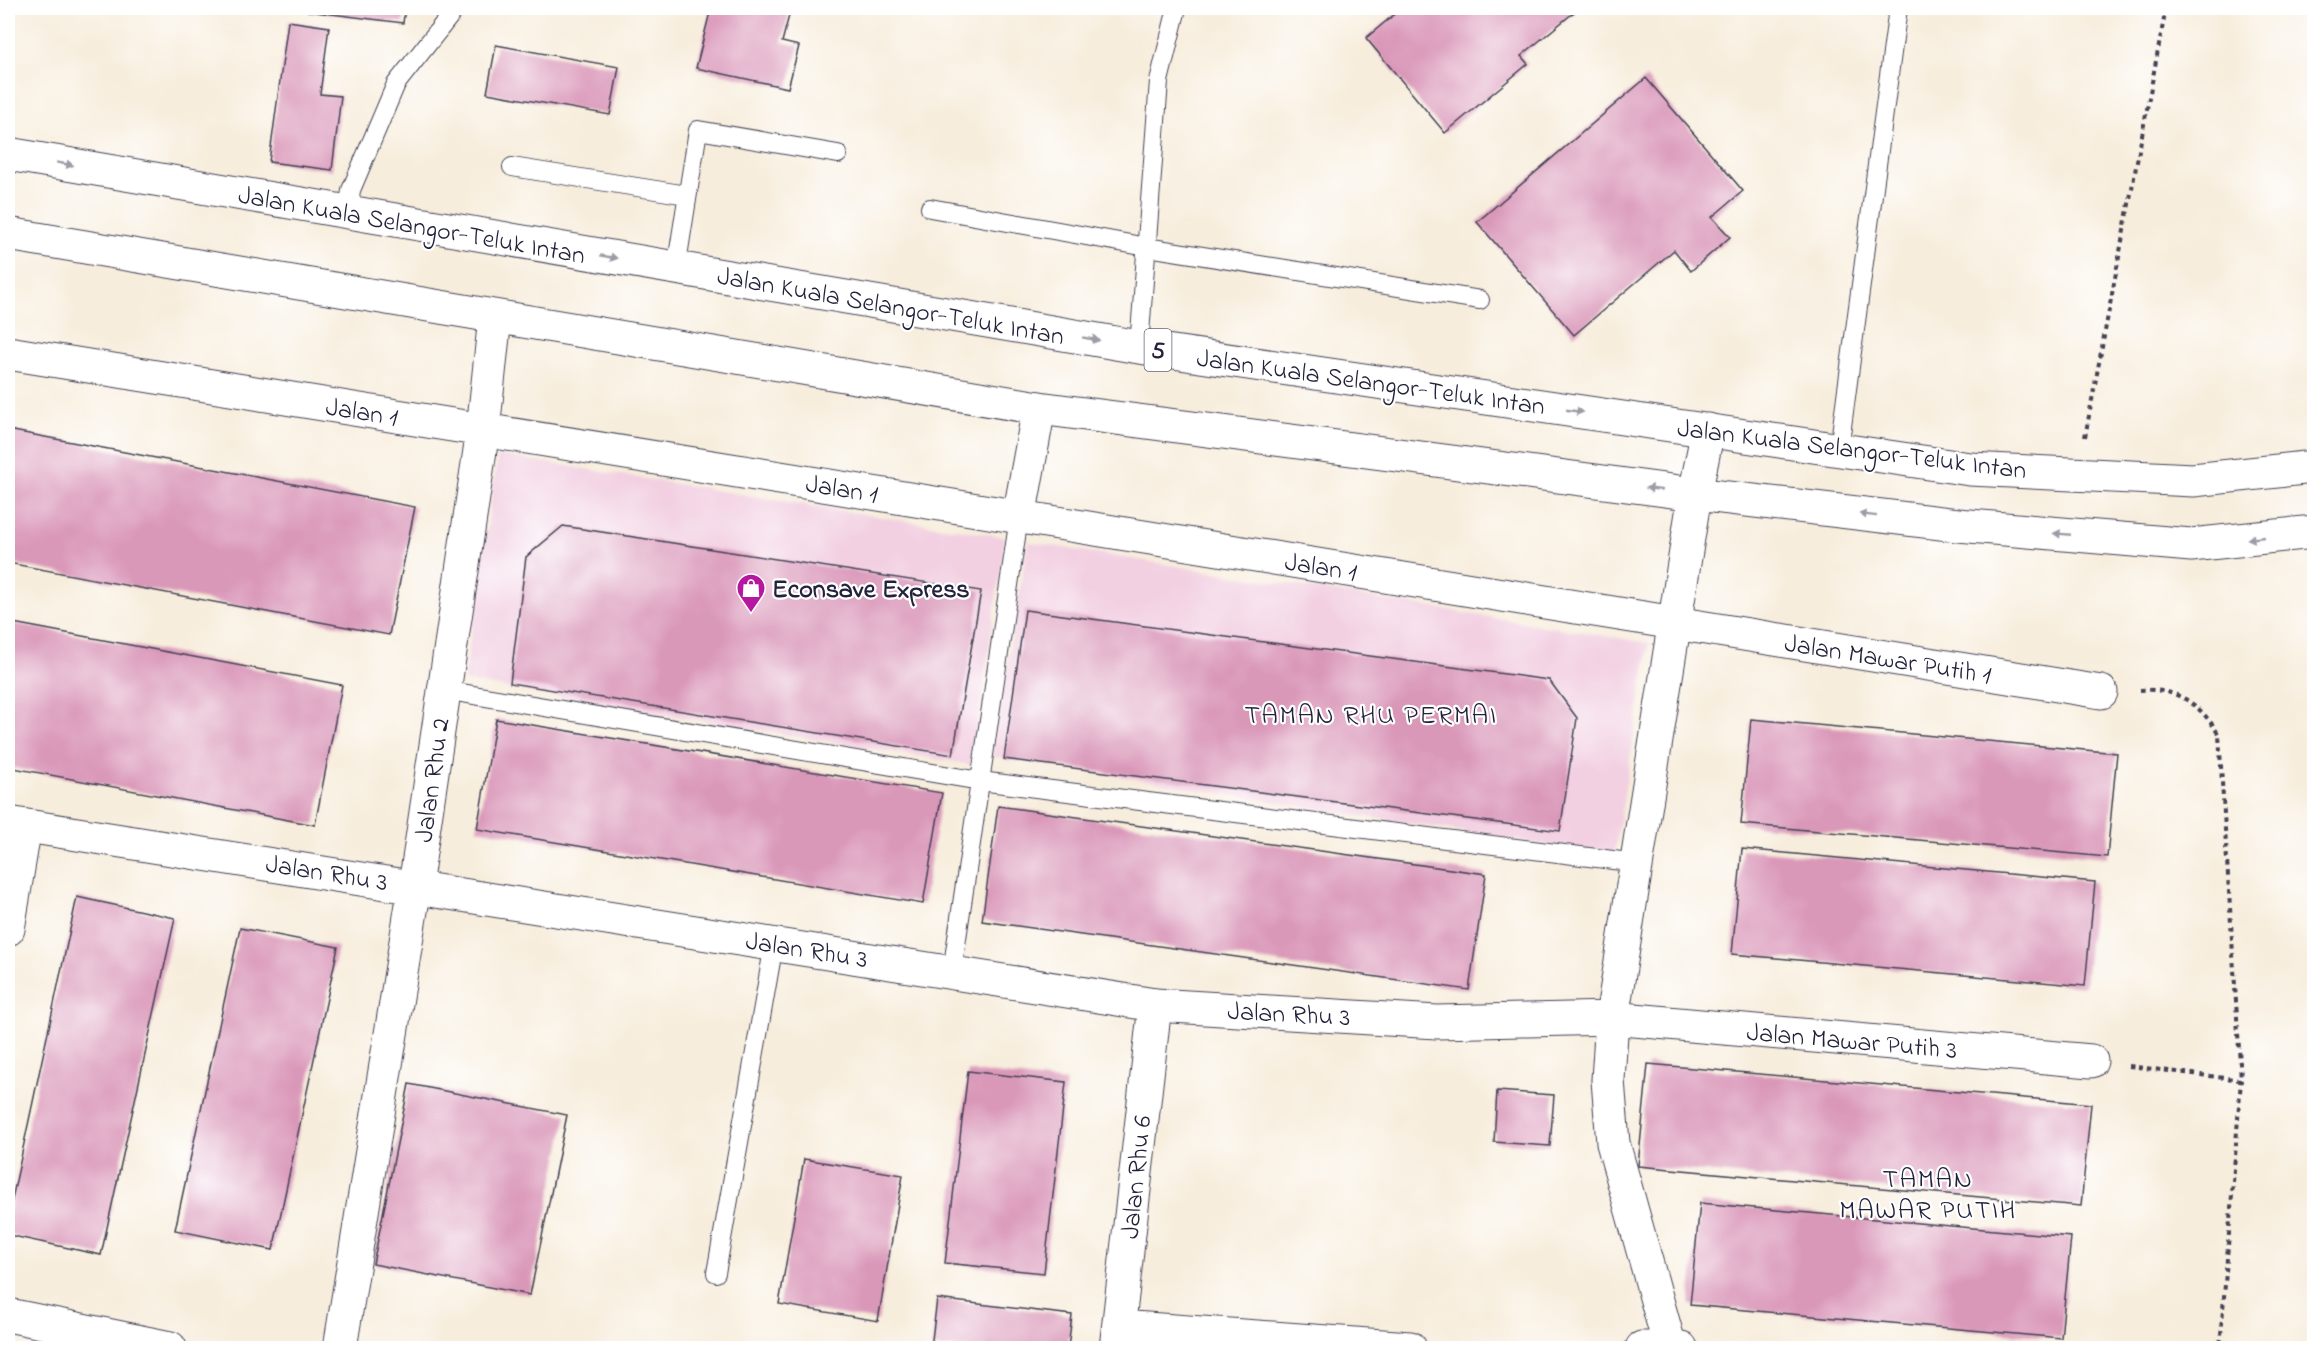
<svg xmlns="http://www.w3.org/2000/svg" width="2322" height="1356" font-family="'Indie Flower',sans-serif">
	<style>
		.built { fill: #f2cfe1 }
		.building { fill: #da98b9 }
		.lines { fill: none; stroke-linecap: round; stroke-linejoin: round }
		.lane-casing { stroke: #424053; stroke-width: 20 }
		.street-casing { stroke: #424053; stroke-width: 35 }
		.highway-casing { stroke: #424053; stroke-width: 35 }
		.path { stroke: #424053; stroke-width: 4; stroke-dasharray: 4.5 4.5; stroke-linecap: butt }
		.lane { stroke: #fff; stroke-width: 18 }
		.street { stroke: #fff; stroke-width: 33 }
		.highway { stroke: #fff; stroke-width: 33 }
		.oneway { fill: #9c9ca7 }
		.labels { text-anchor: middle; stroke-width: 4.5; stroke-linejoin: round; paint-order: stroke }
		.shield { fill: #fff; stroke: #646476; stroke-width: 1.5 }
		.shield-label { font-size: 24px; font-weight: bold; fill: #22223b }
		.street-label { font-size: 26px; fill: #22223b; stroke: #fff }
		.poi-label { font-size: 26px; font-weight: bold; fill: #22223b; stroke: #fff; text-anchor: start }
		.neighbourhood-label { font-size: 27px; letter-spacing: 1.5px; fill: #22223b; stroke: #fff }
	</style>
	<rect width="100%" height="100%" fill="#fff"/>
	<filter id="ink" filterUnits="userSpaceOnUse"><feTurbulence type="fractalNoise" baseFrequency=".0167" numOctaves="2"/><feDisplacementMap in="SourceGraphic" scale="12" xChannelSelector="R" yChannelSelector="G"/><feConvolveMatrix kernelMatrix="1 2 1 2 8 2 1 2 1" color-interpolation-filters="sRGB"/></filter>
	<filter id="wash" filterUnits="userSpaceOnUse"><feTurbulence type="fractalNoise" baseFrequency=".008" numOctaves="4" result="noise"/><feDisplacementMap in="SourceGraphic" scale="24" xChannelSelector="R" yChannelSelector="G"/><feGaussianBlur stdDeviation="1.35" result="paint"/><feColorMatrix in="noise" values="0 0 0 0 0 0 0 0 0 0 0 0 0 0 0 0 0 1.4 0 .05"/><feComposite in="paint" operator="in"/></filter>
	<g filter="url(#wash)">
		<rect width="100%" height="100%" fill="#f7eddc"/>
		<g class="built">
			<path d="M498,455L1005,537L972,765L464,681Z"/>
			<path d="M1028,542L1649,643L1614,856L992,756Z"/>
		</g>
		<g id="blocks">
			<g class="building">
				<path d="M308,8H405L403,23L308,11Z"/>
				<path d="M711,8H791L782,42L799,46L788,88L696,68Z"/>
				<path d="M1402,8H1579L1521,56L1528,64L1445,133L1366,38Z"/>
				<path d="M288,21L329,27L320,94L341,96L332,170L269,162Z"/>
				<path d="M496,45L619,67L610,115L487,93Z"/>
				<path d="M1646,78L1743,191L1712,217L1730,237L1691,271L1674,250L1574,335L1477,222Z"/>
				<path d="M8,430L415,507L389,635L8,563Z"/>
				<path d="M563,526L981,591L953,755L510,683L526,557Z"/>
				<path d="M1025,610L1549,680L1577,718L1560,831L1004,759Z"/>
				<path d="M8,622L342,685L315,825L8,767Z"/>
				<path d="M496,719L942,793L923,904L477,829Z"/>
				<path d="M1751,719L2117,753L2107,857L1741,824Z"/>
				<path d="M998,806L1486,874L1469,990L982,921Z"/>
				<path d="M1742,849L2095,882L2085,986L1732,954Z"/>
				<path d="M77,897L175,918L101,1255L8,1235V1218Z"/>
				<path d="M240,928L338,947L273,1250L175,1230Z"/>
				<path d="M1648,1064L2091,1104L2081,1206L1638,1166Z"/>
				<path d="M968,1071L1066,1082L1044,1273L945,1263Z"/>
				<path d="M409,1084L567,1115L530,1295L373,1264Z"/>
				<path d="M1497,1091L1554,1095L1550,1146L1494,1142Z"/>
				<path d="M804,1159L903,1175L878,1321L779,1304Z"/>
				<path d="M1700,1203L2071,1237L2061,1338L1690,1305Z"/>
				<path d="M937,1299L1072,1315L1068,1348H931Z"/>
			</g>
		</g>
	</g>
	<g filter="url(#ink)">
		<use href="#blocks" fill-opacity="0" stroke="#424053" stroke-width="1.5"/>
		<g class="lines">
			<g class="lane-casing">
				<g id="lane">
					<path d="M512,167L687,195"/>
					<path d="M930,208L1147,247L1480,300"/>
					<path d="M348,213L351,190L396,84L456,8"/>
					<path d="M676,269L698,130L838,154"/>
					<path d="M1139,347L1159,81L1177,8"/>
					<path d="M1839,449L1898,8"/>
					<path d="M444,690L980,781L1637,863"/>
					<path d="M952,972L1019,517"/>
					<path d="M716,1273L774,944"/>
				</g>
			</g>
			<g class="street-casing">
				<g id="street">
					<path d="M8,353L2101,692"/>
					<path d="M1019,517L1039,408"/>
					<path d="M8,823L1155,1005L1437,1022L1612,1018L2091,1061"/>
					<path d="M8,929L25,826"/>
					<path d="M8,1315L170,1348"/>
					<path d="M1119,1327L1410,1348"/>
					<path d="M1670,1347L1613,1143L1608,1080L1612,1018L1695,494L1708,430"/>
					<path d="M340,1348L415,886L483,430L495,317"/>
					<path d="M1116,1348L1155,1005"/>
					<path d="M1642,1348H1681"/>
				</g>
			</g>
			<g class="highway-casing">
				<g id="highway">
					<path d="M8,154L1139,347L1970,469L2193,480L2314,467"/>
					<path d="M8,234L1039,408L1695,494L1958,525L2191,545L2314,532"/>
				</g>
			</g>
			<g class="path">
				<path d="M2085,437L2166,8"/>
				<path d="M2140,690C2177,688 2200,703 2219,735L2241,1080L2220,1348"/>
				<path d="M2129,1066L2241,1080"/>
			</g>
			<use href="#lane" class="lane"/>
			<use href="#street" class="street"/>
			<use href="#highway" class="highway"/>
		</g>
		<defs><path id="oneway-solid" d="M-6-.8H1V-3.2L6.5 0L1 3.2V.8H-6Z" transform="scale(1.5)"/></defs>
		<g class="oneway">
			<use href="#oneway-solid" transform="translate(65 164) rotate(10)"/>
			<use href="#oneway-solid" transform="translate(609 257) rotate(10)"/>
			<use href="#oneway-solid" transform="translate(1091 339) rotate(10)"/>
			<use href="#oneway-solid" transform="translate(1575 411) rotate(8)"/>
			<use href="#oneway-solid" transform="translate(1654 489) rotate(-173)"/>
			<use href="#oneway-solid" transform="translate(1868 515) rotate(-173)"/>
			<use href="#oneway-solid" transform="translate(2062 534) rotate(-175)"/>
			<use href="#oneway-solid" transform="translate(2256 538) rotate(174)"/>
		</g>
	</g>
	<defs>
		<g id="shop-pin" transform="scale(1.5)"><path d="M0 17L-7.5 6A9.5 9.5 0 1 1 7.5 6Z" fill="#b5179e" stroke="#fff"/><path d="M-5-2.5h2.3a2.7 3.5 0 0 1 5.4 0H5L5.5 6h-11ZM-1.5-2.5h3a1.5 2.3 0 0 0-3 0Z" fill="#fff"/></g>
	</defs>
	<g fill-rule="evenodd">
		<use href="#shop-pin" x="751" y="588"/>
	</g>
	<g class="labels">
		<rect class="shield" x="1144.5" y="329" width="27" height="42" rx="4.5"/>
		<g class="shield-label">
			<text x="1158" y="358">5</text>
		</g>
		<g class="street-label">
			<text transform="translate(412 224) rotate(10)" y="9">Jalan Kuala Selangor-Teluk Intan</text>
			<text transform="translate(891 305) rotate(10)" y="9">Jalan Kuala Selangor-Teluk Intan</text>
			<text transform="translate(1371 381) rotate(8)" y="9">Jalan Kuala Selangor-Teluk Intan</text>
			<text transform="translate(362 411) rotate(9)" y="9">Jalan 1</text>
			<text transform="translate(1852 448) rotate(7)" y="9">Jalan Kuala Selangor-Teluk Intan</text>
			<text transform="translate(842 488) rotate(9)" y="9">Jalan 1</text>
			<text transform="translate(1321 566) rotate(9)" y="9">Jalan 1</text>
			<text transform="translate(1888 658) rotate(9)" y="9">Jalan Mawar Putih 1</text>
			<text transform="translate(431 780) rotate(-82)" y="9">Jalan Rhu 2</text>
			<text transform="translate(327 872) rotate(9)" y="9">Jalan Rhu 3</text>
			<text transform="translate(807 949) rotate(9)" y="9">Jalan Rhu 3</text>
			<text transform="translate(1289 1013) rotate(3)" y="9">Jalan Rhu 3</text>
			<text transform="translate(1852 1040) rotate(5)" y="9">Jalan Mawar Putih 3</text>
			<text transform="translate(1135 1177) rotate(-84)" y="9">Jalan Rhu 6</text>
		</g>
		<g class="poi-label">
			<text x="772" y="597">Econsave Express</text>
		</g>
		<g class="neighbourhood-label">
			<text x="1371" y="723">TAMAN RHU PERMAI</text>
			<text x="1928" y="1187">TAMAN<tspan x="1928" dy="31">MAWAR PUTIH</tspan></text>
		</g>
	</g>
	<rect width="2322" height="1356" fill="none" stroke="#fff" stroke-width="30"/>
</svg>
